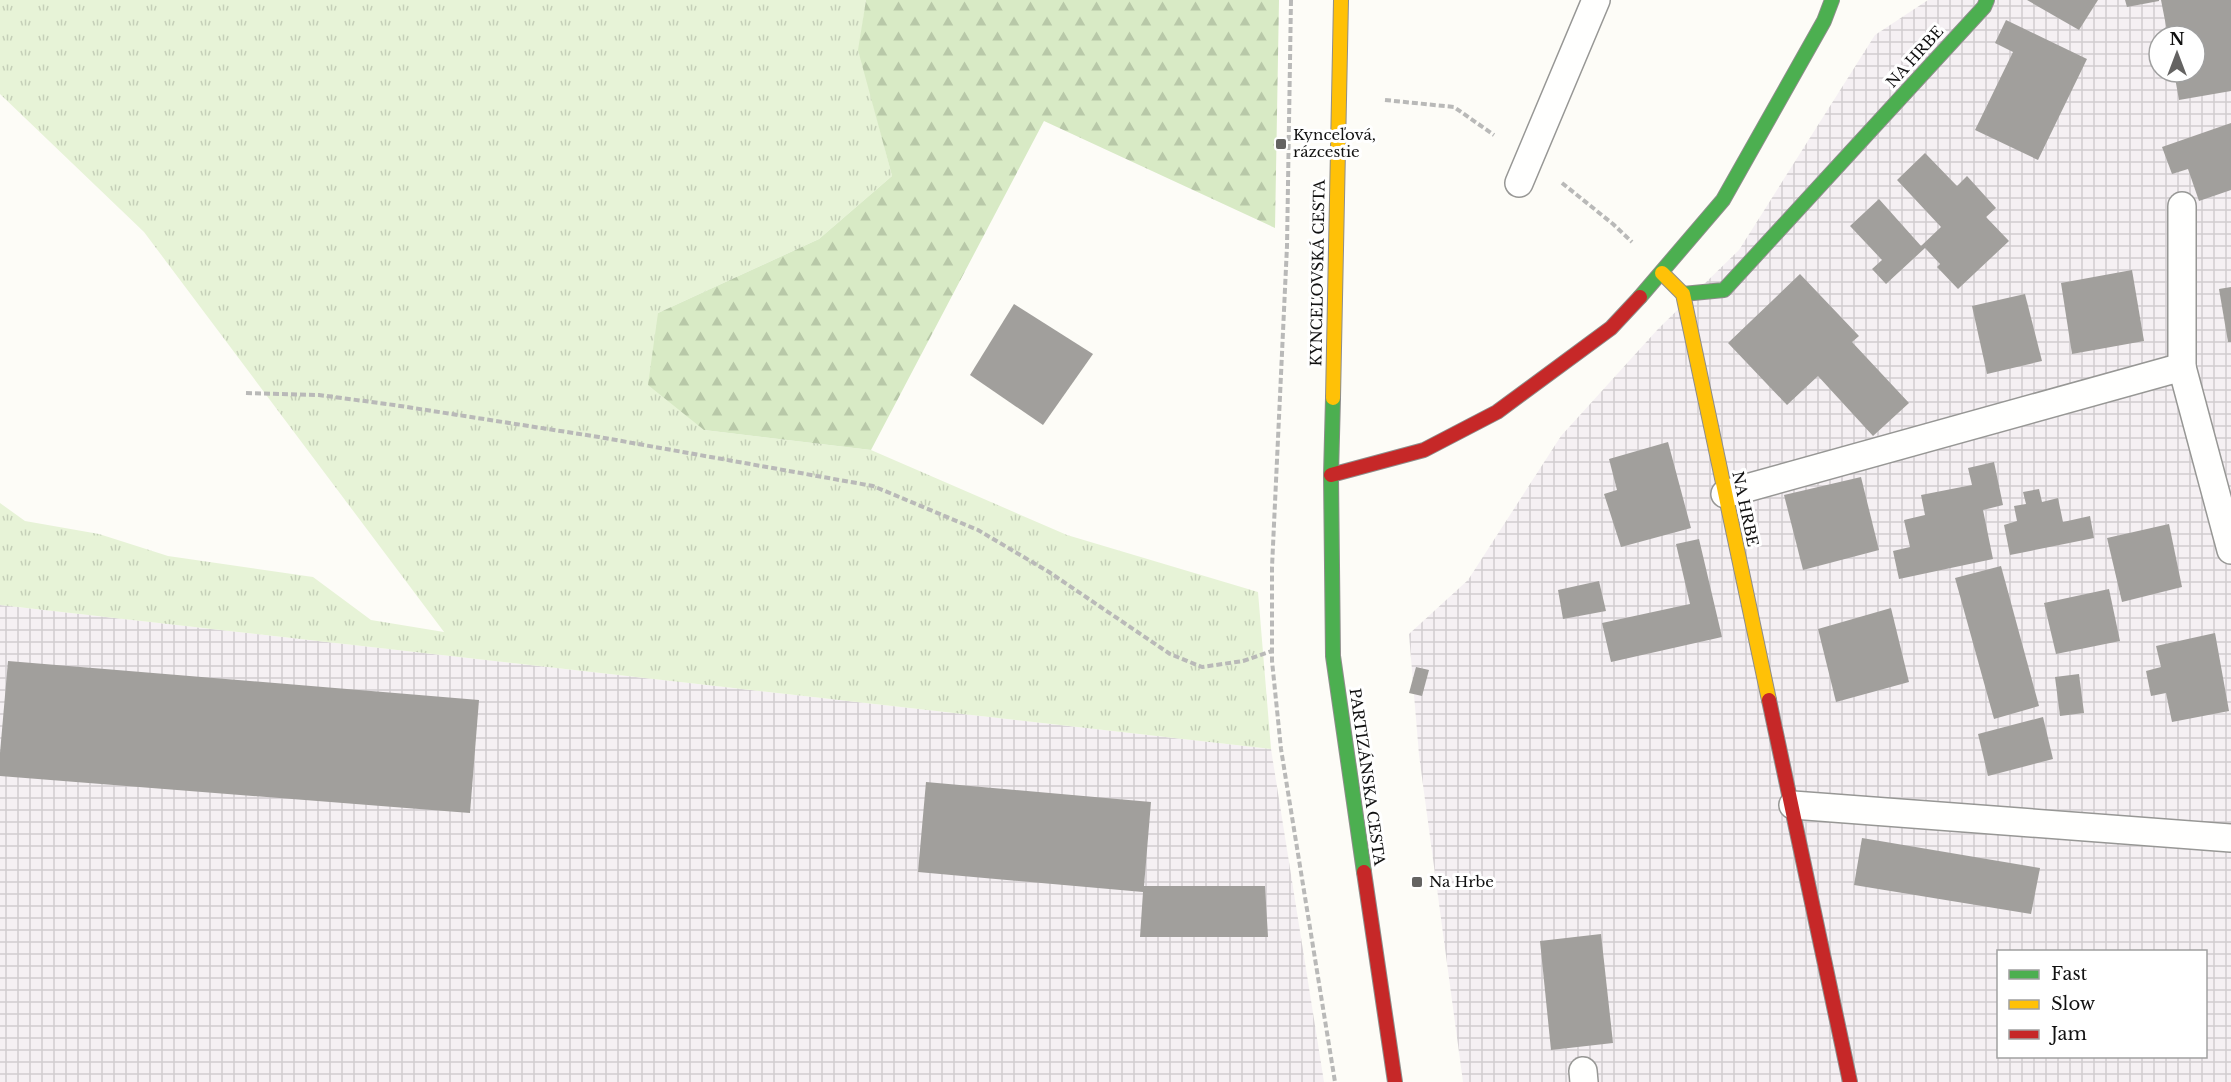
<svg xmlns="http://www.w3.org/2000/svg" width="2231" height="1082" font-family="'Libre Baskerville',serif">
	<style>
		.industrial { fill: url(#industrial-grid); fill-rule: evenodd }
		.grass { fill: url(#grass-tufts) }
		.forest { fill: url(#forest-firs) }
		.building { fill: #a19f9c }
		.lines { fill: none; stroke-linecap: round; stroke-linejoin: round }
		.lane-casing { stroke: #979795; stroke-width: 30 }
		.fast-casing { stroke: #8e8d8b; stroke-width: 16 }
		.slow-casing { stroke: #8e8d8b; stroke-width: 16 }
		.jam-casing { stroke: #8e8d8b; stroke-width: 16 }
		.path { stroke: #b9b9b8; stroke-width: 4; stroke-dasharray: 6 3; stroke-linecap: butt }
		.lane { stroke: #fffffe; stroke-width: 27 }
		.fast { stroke: #4caf50; stroke-width: 14 }
		.slow { stroke: #ffc107; stroke-width: 14 }
		.jam { stroke: #c62828; stroke-width: 14 }
		.poi-dot { fill: #646362; stroke: #fff; stroke-width: 2 }
		.labels { text-anchor: middle; stroke-width: 6; stroke-linejoin: round; paint-order: stroke }
		.street-label { font-size: 15px; fill: #111; stroke: #fff }
		.poi-label { font-size: 15px; fill: #111; stroke: #fff; text-anchor: start }
	</style>
	<defs>
		<pattern id="industrial-grid" width="8" height="8" patternUnits="userSpaceOnUse" patternTransform="scale(1.5)"><rect width="8" height="8" fill="#f5f0f3"/><path d="M0 4h8M4 0v8" fill="none" stroke="#d1cdcf"/></pattern>
		<pattern id="grass-tufts" width="24" height="20" patternUnits="userSpaceOnUse" patternTransform="scale(1.5)"><rect width="24" height="20" fill="#e7f3d7"/><path d="M3 7l-1-3M5 7V3M7 7l1-3M15 17l-1-3M17 17v-4M19 17l1-3" fill="none" stroke="#c5cfb8"/></pattern>
		<pattern id="forest-firs" width="22" height="20" patternUnits="userSpaceOnUse" patternTransform="scale(1.5)"><rect width="22" height="20" fill="#d8eac5"/><path d="M5 1l3.5 6h-7zM16 11l3.5 6h-7z" fill="#b8c8a8"/></pattern>
	</defs>
	<rect width="100%" height="100%" fill="#fdfcf7"/>
	<g class="industrial">
		<path d="M1928,0H2231V1082H1463L1419,755L1409,634L1468,580L1561,436L1658,329L1739,250L1875,35ZM2159,36H2195V72H2159ZM1998,952H2206V1056H1998Z"/>
		<path d="M0,605L1271,749L1324,1082H0Z"/>
	</g>
	<path class="grass" d="M0,0H866L859,50L892,176L819,239L658,313L704,430L871,450L1067,535L1258,592L1271,749L0,605V503L25,521L99,534L168,556L313,577L371,620L444,632L144,232L0,94Z"/>
	<path class="forest" d="M866,0H1279L1275,228L1044,121L871,450L704,430L648,385L658,313L819,239L892,176L858,50Z"/>
	<g class="building">
		<path d="M2027,0H2098L2079,30Z"/>
		<path d="M2125,0H2159V1L2127,7Z"/>
		<path d="M2161,0H2231V91L2179,100L2174,72H2195V36H2168Z"/>
		<path d="M2006,20L2087,59L2038,160L1975,130L2013,52L1995,43Z"/>
		<path d="M2231,123V190L2199,201L2188,169L2172,174L2162,147Z"/>
		<path d="M1925,153L1957,186L1967,176L1996,208L1986,217L2009,241L1958,289L1937,267L1940,264L1925,248L1886,284L1872,269L1882,260L1850,226L1879,199L1921,246L1941,227L1897,180Z"/>
		<path d="M2132,270L2144,341L2072,354L2061,283Z"/>
		<path d="M1800,274L1859,336L1852,342L1909,403L1873,436L1818,376L1787,405L1728,343Z"/>
		<path d="M2231,287V342H2228L2219,289Z"/>
		<path d="M2025,294L2042,361L1987,374L1972,306Z"/>
		<path d="M1014,304L1093,354L1043,425L970,375Z"/>
		<path d="M1668,442L1691,528L1621,547L1604,494L1617,490L1609,459Z"/>
		<path d="M1994,462L2003,505L1983,510L1993,559L1899,579L1893,551L1910,547L1904,520L1925,515L1921,495L1972,485L1968,468Z"/>
		<path d="M1861,477L1879,550L1803,570L1784,495Z"/>
		<path d="M2039,489L2042,502L2058,498L2063,522L2090,516L2094,538L2010,555L2004,525L2017,521L2014,506L2026,504L2023,492Z"/>
		<path d="M2169,524L2182,587L2122,602L2107,538Z"/>
		<path d="M1699,539L1722,637L1611,662L1602,623L1690,604L1676,544Z"/>
		<path d="M2001,566L2039,706L1994,719L1955,578Z"/>
		<path d="M1599,581L1606,611L1563,619L1558,590Z"/>
		<path d="M2109,589L2120,641L2056,654L2044,603Z"/>
		<path d="M1891,608L1909,682L1836,702L1818,629Z"/>
		<path d="M2215,633L2229,711L2172,722L2166,693L2151,696L2146,671L2161,667L2156,646Z"/>
		<path d="M8,661L479,700L470,813L0,776V753Z"/>
		<path d="M1416,667L1429,670L1422,696L1409,693Z"/>
		<path d="M2079,674L2084,713L2060,716L2055,677Z"/>
		<path d="M2043,717L2053,759L1988,776L1978,734Z"/>
		<path d="M926,782L1151,802L1144,886H1265L1268,937H1140L1143,892L918,872Z"/>
		<path d="M1862,838L2040,868L2031,914L1854,885Z"/>
		<path d="M1601,934L1613,1043L1551,1050L1540,941Z"/>
	</g>
	<g class="lines">
		<g class="lane-casing">
			<g id="lane">
				<path d="M1519,183L1596,0"/>
				<path d="M2182,206V367"/>
				<path d="M1725,494L2182,367L2231,550"/>
				<path d="M1793,805L2231,838"/>
				<path d="M1583,1071L1584,1082"/>
			</g>
		</g>
		<g class="fast-casing">
			<g id="fast">
				<path d="M1683,294L1724,290L1984,7L1987,0"/>
				<path d="M1640,297L1723,200L1824,21L1832,0"/>
				<path d="M1333,398L1331,475L1333,656L1364,872"/>
			</g>
		</g>
		<g class="slow-casing">
			<g id="slow">
				<path d="M1662,273L1683,294L1769,700"/>
				<path d="M1333,398L1341,0"/>
			</g>
		</g>
		<g class="jam-casing">
			<g id="jam">
				<path d="M1331,475L1424,450L1497,412L1611,328L1640,297"/>
				<path d="M1769,700L1850,1082"/>
				<path d="M1364,872L1395,1082"/>
			</g>
		</g>
		<g class="path">
			<path d="M1291,0L1287,246L1272,567V661L1281,749L1335,1082"/>
			<path d="M1385,100L1454,107L1494,135"/>
			<path d="M1562,183L1613,224L1632,242"/>
			<path d="M246,393L319,395L394,405L599,437L873,486L978,530L1049,572L1170,654L1202,667L1243,661L1272,651"/>
		</g>
		<use href="#lane" class="lane"/>
		<use href="#fast" class="fast"/>
		<use href="#slow" class="slow"/>
		<use href="#jam" class="jam"/>
	</g>
	<g class="poi-dot">
		<rect x="1275" y="138" width="12" height="12" rx="3"/>
		<rect x="1411" y="876" width="12" height="12" rx="3"/>
	</g>
	<g class="labels">
		<g class="street-label">
			<text transform="translate(1915 57) rotate(-48)" y="5">NA HRBE</text>
			<text transform="translate(1318 273) rotate(-89)" y="5">KYNCEĽOVSKÁ CESTA</text>
			<text transform="translate(1745 509) rotate(78)" y="5">NA HRBE</text>
			<text transform="translate(1367 777) rotate(82)" y="5">PARTIZÁNSKA CESTA</text>
		</g>
		<g class="poi-label">
			<text x="1293" y="140">Kynceľová,<tspan x="1293" dy="17">rázcestie</tspan></text>
			<text x="1429" y="887">Na Hrbe</text>
		</g>
	</g>
	<rect x="1997" y="950" width="210" height="108" fill="#ffffff" stroke="#a0a0a0" stroke-width="1.5"/>
	<rect x="2009" y="970" width="30" height="9" fill="#4caf50" stroke="#a0a0a0" stroke-width="1.5"/>
	<text x="2051" y="980" font-size="18" fill="#111111">Fast</text>
	<rect x="2009" y="1000" width="30" height="9" fill="#ffc107" stroke="#a0a0a0" stroke-width="1.5"/>
	<text x="2051" y="1010" font-size="18" fill="#111111">Slow</text>
	<rect x="2009" y="1030" width="30" height="9" fill="#c62828" stroke="#a0a0a0" stroke-width="1.5"/>
	<text x="2051" y="1040" font-size="18" fill="#111111">Jam</text>
	<g transform="translate(2177 54)"><circle r="28" fill="#ffffff" stroke="#a0a0a0" stroke-width="1.5"/>
	<path d="M0-4.5L10 22L0 15L-10 22Z" fill="#646362"/>
	<text y="-9" font-size="16" font-weight="bold" text-anchor="middle" fill="#111111">N</text>
	</g>
</svg>
